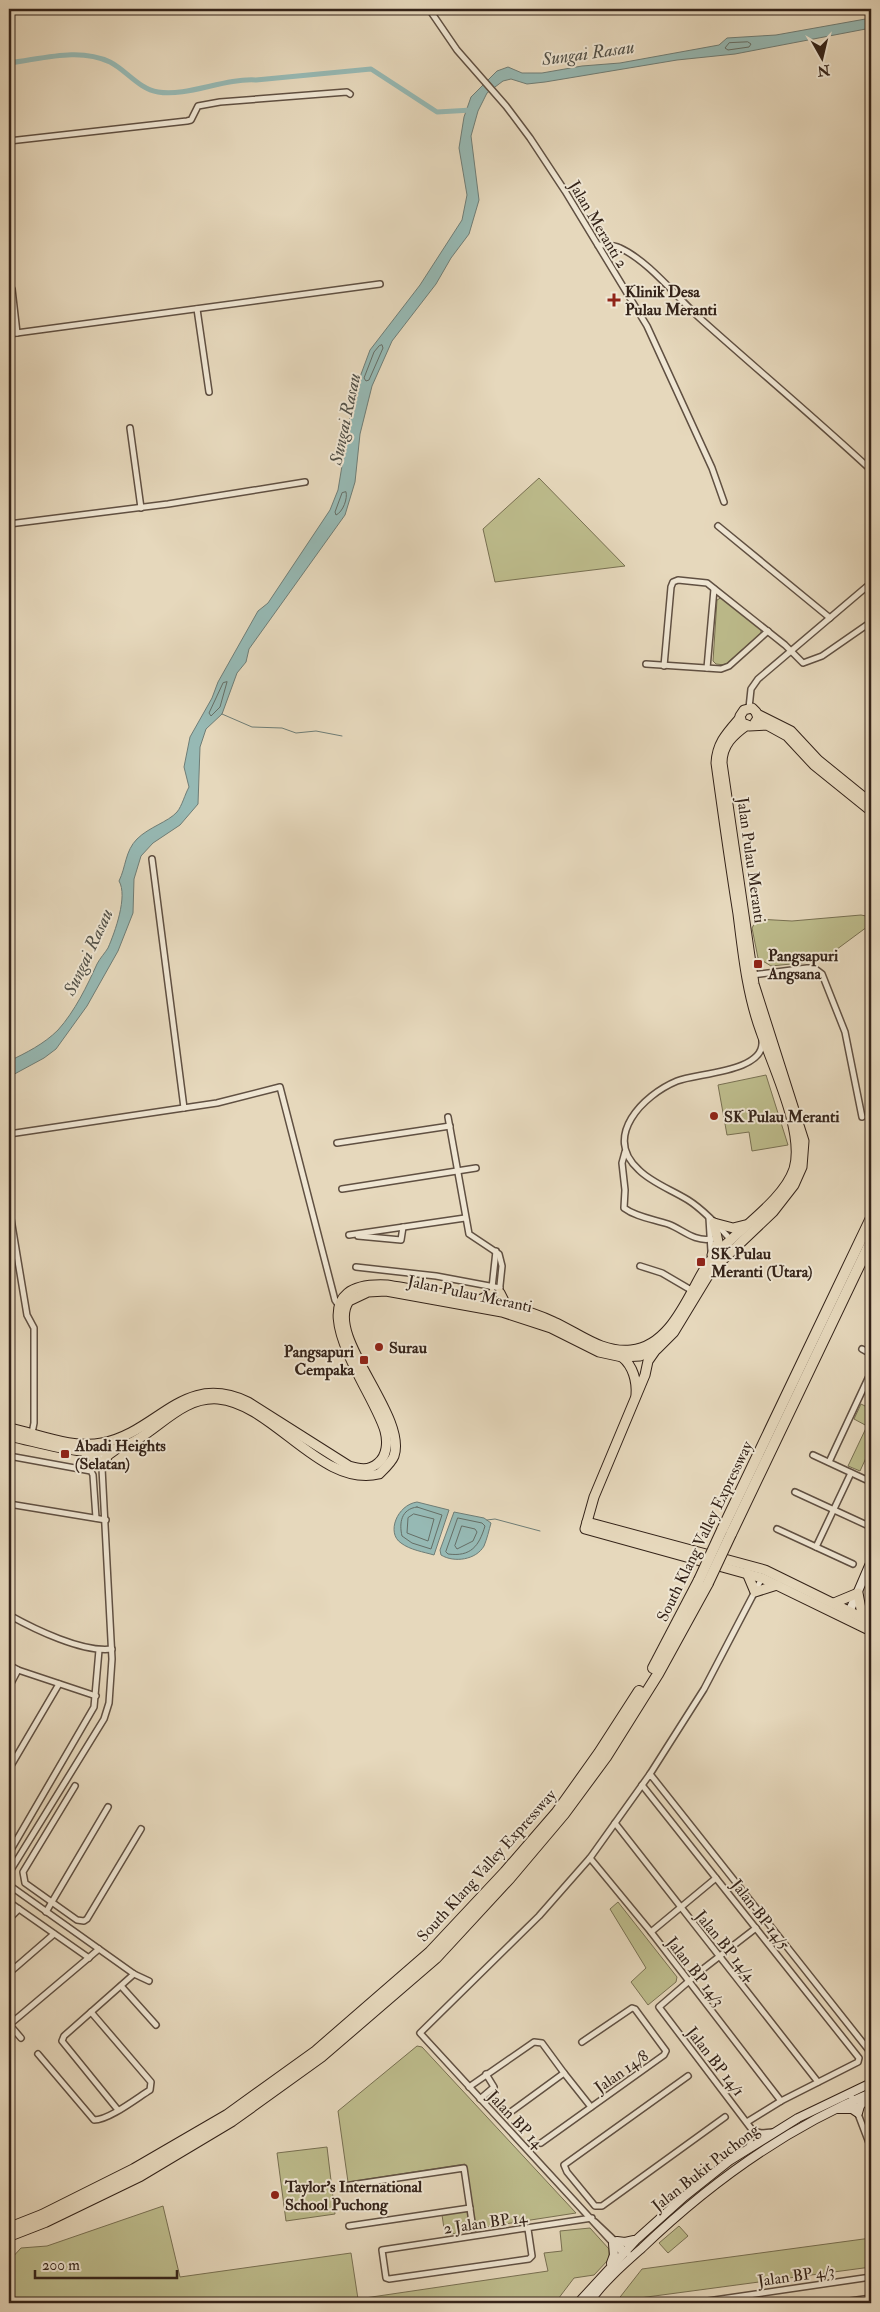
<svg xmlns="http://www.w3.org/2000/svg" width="880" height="2312" font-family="'IM FELL Double Pica',serif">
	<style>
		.green { fill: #bdbc8c; stroke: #787052 }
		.water { fill: #96b9b4; stroke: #6f7d76 }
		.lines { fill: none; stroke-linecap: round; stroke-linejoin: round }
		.shore { stroke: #656e66; stroke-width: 1 }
		.stream { stroke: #6f7d76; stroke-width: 1 }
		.canal { stroke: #96b9b4; stroke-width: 5 }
		.street-casing { stroke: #605042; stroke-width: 8 }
		.secondary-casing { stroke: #342319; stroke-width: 10 }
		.primary-casing { stroke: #342319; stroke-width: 11 }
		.highway-casing { stroke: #342319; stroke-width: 12 }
		.street { stroke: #efe6d3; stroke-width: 5 }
		.secondary { stroke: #efe6d3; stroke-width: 8 }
		.primary { stroke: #e6d8bc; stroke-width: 9 }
		.highway { stroke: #e6d8bc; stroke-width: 10 }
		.highway-bridge-casing { stroke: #342319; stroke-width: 12; stroke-linecap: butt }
		.highway-bridge { stroke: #e6d8bc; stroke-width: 10 }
		.poi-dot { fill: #8f2418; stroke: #efe6d3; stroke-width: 2 }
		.labels { text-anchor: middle; stroke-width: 4; stroke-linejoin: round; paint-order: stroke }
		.street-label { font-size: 16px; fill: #342319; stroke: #efe6d3 }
		.poi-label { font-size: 16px; font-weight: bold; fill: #342319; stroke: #efe6d3; text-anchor: start }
		.water-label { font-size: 18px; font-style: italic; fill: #515048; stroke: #efe6d3 }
	</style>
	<rect width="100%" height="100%" fill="#e6d8bc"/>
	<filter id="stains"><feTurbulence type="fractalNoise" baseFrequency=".004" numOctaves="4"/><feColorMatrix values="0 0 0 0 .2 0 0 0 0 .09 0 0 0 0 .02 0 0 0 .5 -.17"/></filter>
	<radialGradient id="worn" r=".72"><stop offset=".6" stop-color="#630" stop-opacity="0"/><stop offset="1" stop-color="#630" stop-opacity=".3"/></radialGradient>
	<g class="green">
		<path d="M539,478L625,566L495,582L483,529Z"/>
		<path d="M722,597L761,628V633L725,665L716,664L713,661L717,600Z"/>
		<path d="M861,915L871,917V924L821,961L771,966L758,958L752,928L757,919L792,921Z"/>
		<path d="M766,1075L788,1145L752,1151L749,1132L727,1135L718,1085Z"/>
		<path d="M861,1404L871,1409V1447L860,1471L848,1466L867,1426L854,1419Z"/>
		<path d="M618,1902L677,1977L676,1982L648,2005L631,1982L646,1968L610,1909Z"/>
		<path d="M417,2046L422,2047L576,2213L479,2228L476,2231L465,2164L348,2182L338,2111Z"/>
		<path d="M327,2147L335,2214L286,2221L277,2153Z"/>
		<path d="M163,2206L180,2277L351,2253L358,2299L548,2271L544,2253L562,2251L560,2231L590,2228L609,2249V2259L594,2275L574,2278L555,2303H9V2261L21,2248L47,2246Z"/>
		<path d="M468,2211L471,2231L445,2235L442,2215Z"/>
		<path d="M679,2226L688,2236L668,2253L659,2243Z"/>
		<path d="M871,2238V2267L617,2301L642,2269Z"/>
	</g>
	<g class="water">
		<path d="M871,18V28L735,54L677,60L545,82L527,84L511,79L503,81L487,93L478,111L471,136L479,200L469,234L451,258L436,284L392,341L372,386L360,434L355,482L345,515L249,649L246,662L237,673L222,714L206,729L200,747L198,804L180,825L153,843L141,856L134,879L133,913L118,951L87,1006L56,1049L44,1058L9,1077V1061C26,1053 44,1044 58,1030C75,1011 87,986 97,964C100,958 105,953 108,948C115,932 128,896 119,881C126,867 125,851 137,839C149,827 168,822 177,812C182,806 185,794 189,787L184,767L190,737L212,698L218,682L258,611L268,603L330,510L338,490L354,393L370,350L420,285L462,220L467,195L459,148L464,117L471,97L497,71L508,67L522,73H542L582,66L620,63L719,45L727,38L776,35Z"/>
		<path d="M417,1502L449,1510L434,1555C424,1552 410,1550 401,1543C386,1533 397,1505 417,1502Z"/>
		<path d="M454,1512L484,1518L491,1523C489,1530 487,1539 484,1546C476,1560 454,1563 441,1555L440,1550Z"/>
	</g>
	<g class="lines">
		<g class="shore">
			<path d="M748,42L751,44L749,47L728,50L725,48L729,43Z"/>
			<path d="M382,345L383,348L369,380L366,381L364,378L374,352L379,346Z"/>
			<path d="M346,492C348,498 343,512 336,515L335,512L342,493Z"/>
			<path d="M227,682L220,707L211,716L209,713L223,683Z"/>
			<path d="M417,1507L442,1515L431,1549L412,1543L402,1536C399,1523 401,1509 417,1507Z"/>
			<path d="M414,1514L434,1519L428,1541L407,1533L408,1518Z"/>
			<path d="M458,1518L482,1523L485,1526C479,1546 471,1557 448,1554L446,1552Z"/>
			<path d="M462,1526L475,1529L477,1532L473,1541L457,1549L455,1546Z"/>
		</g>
		<g class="stream">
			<path d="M222,714L252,727L282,728L296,733L316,731L342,736"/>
			<path d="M487,1520L495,1519L540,1531"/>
		</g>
		<path class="canal" d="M9,63C42,59 79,47 110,62C126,70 139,89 158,92C187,97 224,78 256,80L371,69L437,112L472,110"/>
		<g class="street-casing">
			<g id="street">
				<path d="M429,9L457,50L506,106L530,138L565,191L647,326L712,468L724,502"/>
				<path d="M9,141L187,121L191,120L198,106L220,102L347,92L350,94"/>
				<path d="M598,245C606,245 613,244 620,248C649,261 678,299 703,321C759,371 816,419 871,470"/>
				<path d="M9,288L12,289L17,333"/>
				<path d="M197,309L209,392"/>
				<path d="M9,334L380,284"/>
				<path d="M130,428L141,508"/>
				<path d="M9,524L168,504L305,482"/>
				<path d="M718,526L830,618"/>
				<path d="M646,664L721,669L729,666L768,631"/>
				<path d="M664,666L671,587L673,582L678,580L707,583L785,645L803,663L822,656L871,622"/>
				<path d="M707,668L714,589"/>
				<path d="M749,708L751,689L758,679L871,583"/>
				<path d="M152,859L184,1108"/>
				<path d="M752,975L807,968H814L822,974L845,1032L862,1117"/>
				<path d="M448,1117L469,1234L499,1254L502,1266L499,1295"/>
				<path d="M9,1134L217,1103L280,1087L335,1300L339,1306"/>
				<path d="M337,1143L450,1126"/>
				<path d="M625,1152L622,1163L625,1190L624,1208C636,1217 653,1219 668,1224C682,1229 694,1242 711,1239"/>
				<path d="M342,1189L476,1168"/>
				<path d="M9,1207L27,1315L34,1328V1423L32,1433"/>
				<path d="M709,1218L711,1251"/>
				<path d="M349,1235L465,1218"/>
				<path d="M358,1236L401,1240L403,1227"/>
				<path d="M732,1241C719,1227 704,1210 688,1200C672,1190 652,1183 639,1170C602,1137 643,1095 677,1081C697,1073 764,1072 762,1042"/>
				<path d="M640,1266L662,1273L691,1290"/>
				<path d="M356,1267L436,1276L500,1288"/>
				<path d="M492,1288L496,1251"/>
				<path d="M862,1349L871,1354"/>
				<path d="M813,1455L871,1482"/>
				<path d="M9,1456L91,1471L93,1475L96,1518"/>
				<path d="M829,1462L871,1372"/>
				<path d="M795,1492L871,1527"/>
				<path d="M9,1504L106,1520"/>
				<path d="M777,1529L853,1564"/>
				<path d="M816,1547L851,1473"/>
				<path d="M9,1615C34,1629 83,1653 112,1649"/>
				<path d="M9,1665L18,1670L96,1696"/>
				<path d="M9,1687L18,1670"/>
				<path d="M9,1769L59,1684"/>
				<path d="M650,1774L704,1689L762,1578"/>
				<path d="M642,1785L859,2058L858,2062L781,2101L747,2122"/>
				<path d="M75,1786L23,1872L25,1883L77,1920L84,1921L87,1919L141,1829"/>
				<path d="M615,1823L818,2082"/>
				<path d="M9,1853L94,1707L99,1650"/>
				<path d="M590,1858L651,1932L781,2101"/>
				<path d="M9,1873L104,1719L109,1703L112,1659L101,1449"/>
				<path d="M9,1885L134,1974L149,1981"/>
				<path d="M9,1902L89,1958"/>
				<path d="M46,1912L108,1807"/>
				<path d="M9,1919L19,1909"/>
				<path d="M651,1932L716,1878"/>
				<path d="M9,1973L54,1934"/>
				<path d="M121,1986L156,2025"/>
				<path d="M9,2024L21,2038"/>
				<path d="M9,2025L99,1949"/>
				<path d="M38,2054L94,2120C109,2120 137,2098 150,2090L151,2082L91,2012"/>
				<path d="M688,2076L564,2165L567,2172L595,2206H602L725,2117"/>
				<path d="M469,2087L534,2042L542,2043L564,2073"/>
				<path d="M850,2093L871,2148"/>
				<path d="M480,2099L494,2087L486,2074"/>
				<path d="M118,2110L62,2041L64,2036L134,1974"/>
				<path d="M512,2111L564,2073L591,2107"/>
				<path d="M753,2131L659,2007L703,1969L756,1928"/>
				<path d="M753,2131L761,2133L772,2132"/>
				<path d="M541,2143L664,2055L666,2051L635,2009L632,2008L582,2042"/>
				<path d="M749,2147L753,2131"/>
				<path d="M344,2186L464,2168L473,2229"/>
				<path d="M595,2222L632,2257"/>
				<path d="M349,2226L470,2208"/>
				<path d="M528,2229L532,2256L529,2259L389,2279L386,2278L382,2250L592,2218"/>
				<path d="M624,2255L420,2033L539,1916L590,1858L650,1774L871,2053"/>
				<path d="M694,2303L871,2277"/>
				<path d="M836,2303L871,2298"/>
			</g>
		</g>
		<g class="secondary-casing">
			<g id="secondary">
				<path d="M847,1617L871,1561"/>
				<path d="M838,2109H852L858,2113L860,2106L869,2095"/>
				<path d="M617,2241L625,2242L634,2240"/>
				<path d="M611,2263L614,2255L613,2244"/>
				<path d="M578,2303L636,2240L685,2196L729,2161L798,2118L871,2083"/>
				<path d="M589,2303C602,2283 624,2264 642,2248C710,2183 784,2129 871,2093"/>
			</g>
		</g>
		<g class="primary-casing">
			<g id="primary">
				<path d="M757,714L791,731L818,760L871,803"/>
				<path d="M754,724L758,718L756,712L752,708L744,710L740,716L742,723L749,726L767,725L787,736L814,765L871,811"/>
				<path d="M714,1223L733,1228L745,1225"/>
				<path d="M712,1255L718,1242L714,1223"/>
				<path d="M500,1293L505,1303L510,1307"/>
				<path d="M477,1301L492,1294"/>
				<path d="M655,1351L648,1361L645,1375L594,1497L585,1529L762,1578L871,1631"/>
				<path d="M622,1357C633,1366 637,1381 636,1395"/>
				<path d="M9,1428C38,1434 72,1449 102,1443C159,1432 183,1371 248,1402L349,1466C359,1469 369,1471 378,1463C387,1456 388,1442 385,1431C374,1390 284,1280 387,1285C437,1294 509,1300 554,1322C579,1333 601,1353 631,1350C670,1346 687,1298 705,1268C727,1235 782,1205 794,1169C805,1133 773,1067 761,1032C747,994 743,954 738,914C730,864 723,814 716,763C717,743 727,733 740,718"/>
				<path d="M9,1436C44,1443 85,1459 121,1447C155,1436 179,1396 218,1399C274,1404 321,1488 379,1474C384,1469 391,1463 394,1456C408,1416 324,1336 349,1301L368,1292L386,1291L502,1312L551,1328L599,1352L622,1357L640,1356L657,1349L674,1332L711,1271L773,1212L794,1185L802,1167L804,1141L754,984L722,763C722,745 733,735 747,725"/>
				<path d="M85,1452L97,1459L102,1466L108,1455L115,1450"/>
				<path d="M587,1522L765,1570L871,1622"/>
				<path d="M747,1573L755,1592L777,1585"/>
				<path d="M834,1603L858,1593L861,1609L867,1619"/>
			</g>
		</g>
		<g class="highway-casing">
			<g id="highway">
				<path d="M722,1530L871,1218"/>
				<path d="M731,1534L871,1241"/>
				<path d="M653,1668L699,1580"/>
				<path d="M9,2228L42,2215L134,2169L227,2115L316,2051L430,1952L505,1872L557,1812L599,1753L639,1691"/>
				<path d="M9,2236L45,2222L140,2176L232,2121L321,2057L436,1958L510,1878L564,1814L606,1757L658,1674L708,1583"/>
			</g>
		</g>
		<use href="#street" class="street"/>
		<use href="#secondary" class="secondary"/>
		<use href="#primary" class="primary"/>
		<use href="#highway" class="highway"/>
		<g class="highway-bridge-casing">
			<g id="highway-bridge">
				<path d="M699,1580L722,1530"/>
				<path d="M708,1583L731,1534"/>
			</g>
		</g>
		<use href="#highway-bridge" class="highway-bridge"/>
	</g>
	<g class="poi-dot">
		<path d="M611.5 292.5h5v5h5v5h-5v5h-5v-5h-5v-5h5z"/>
		<rect x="753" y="959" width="10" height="10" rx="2.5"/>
		<circle cx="714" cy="1116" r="5"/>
		<rect x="696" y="1257" width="10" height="10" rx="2.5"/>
		<circle cx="379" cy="1347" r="5"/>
		<rect x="359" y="1355" width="10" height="10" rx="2.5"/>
		<rect x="60" y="1449" width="10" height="10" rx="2.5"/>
		<circle cx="275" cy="2195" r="5"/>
	</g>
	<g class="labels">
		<g class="street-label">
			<text transform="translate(599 224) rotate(59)" y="6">Jalan Meranti 2</text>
			<text transform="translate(752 860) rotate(82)" y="6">Jalan Pulau Meranti</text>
			<text transform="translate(470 1293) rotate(12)" y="6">Jalan Pulau Meranti</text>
			<text transform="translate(704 1531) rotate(-64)" y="6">South Klang Valley Expressway</text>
			<text transform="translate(486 1865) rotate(-48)" y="6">South Klang Valley Expressway</text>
			<text transform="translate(761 1914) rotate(52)" y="6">Jalan BP 14/5</text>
			<text transform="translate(726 1945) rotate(51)" y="6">Jalan BP 14/4</text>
			<text transform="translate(696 1971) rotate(52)" y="6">Jalan BP 14/3</text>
			<text transform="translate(716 2061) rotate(52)" y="6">Jalan BP 14/1</text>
			<text transform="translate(621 2071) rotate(-35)" y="6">Jalan 14/8</text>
			<text transform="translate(516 2119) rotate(47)" y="6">Jalan BP 14</text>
			<text transform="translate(705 2167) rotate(-38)" y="6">Jalan Bukit Puchong</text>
			<text transform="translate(485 2222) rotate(-8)" y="6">2 Jalan BP 14</text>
			<text transform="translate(796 2275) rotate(-8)" y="6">Jalan BP 4/3</text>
		</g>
		<g class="poi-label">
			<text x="625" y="297">Klinik Desa<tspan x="625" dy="18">Pulau Meranti</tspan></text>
			<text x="768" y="961">Pangsapuri<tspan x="768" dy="18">Angsana</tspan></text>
			<text x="724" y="1122">SK Pulau Meranti</text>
			<text x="711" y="1259">SK Pulau<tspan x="711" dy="18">Meranti (Utara)</tspan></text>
			<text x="389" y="1353">Surau</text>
			<text x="354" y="1357" text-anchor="end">Pangsapuri<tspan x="354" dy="18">Cempaka</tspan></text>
			<text x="75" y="1451">Abadi Heights<tspan x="75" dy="18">(Selatan)</tspan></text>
			<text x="285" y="2192">Taylor's International<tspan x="285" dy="18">School Puchong</tspan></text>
		</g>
		<g class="water-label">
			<text transform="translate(588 53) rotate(-8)" y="6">Sungai Rasau</text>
			<text transform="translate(345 419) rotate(-78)" y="6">Sungai Rasau</text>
			<text transform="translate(88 952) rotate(-65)" y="6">Sungai Rasau</text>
		</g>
	</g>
	<rect width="880" height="2312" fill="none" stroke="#e6d8bc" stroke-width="30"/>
	<rect x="10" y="10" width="860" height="2292" fill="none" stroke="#342319" stroke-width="2.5"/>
	<rect x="15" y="15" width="850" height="2282" fill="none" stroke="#342319"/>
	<g transform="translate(822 58) rotate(172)" stroke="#efe6d3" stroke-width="4" paint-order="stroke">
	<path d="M0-4L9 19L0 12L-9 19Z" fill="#342319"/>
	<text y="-8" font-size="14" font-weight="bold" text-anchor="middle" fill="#342319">N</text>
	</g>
	<path d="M35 2270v8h142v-8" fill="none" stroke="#342319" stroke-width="2.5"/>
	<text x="42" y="2270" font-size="15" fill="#342319" stroke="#efe6d3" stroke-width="4" paint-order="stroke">200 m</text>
	<rect width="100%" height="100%" filter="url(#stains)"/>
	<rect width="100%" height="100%" fill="url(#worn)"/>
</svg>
